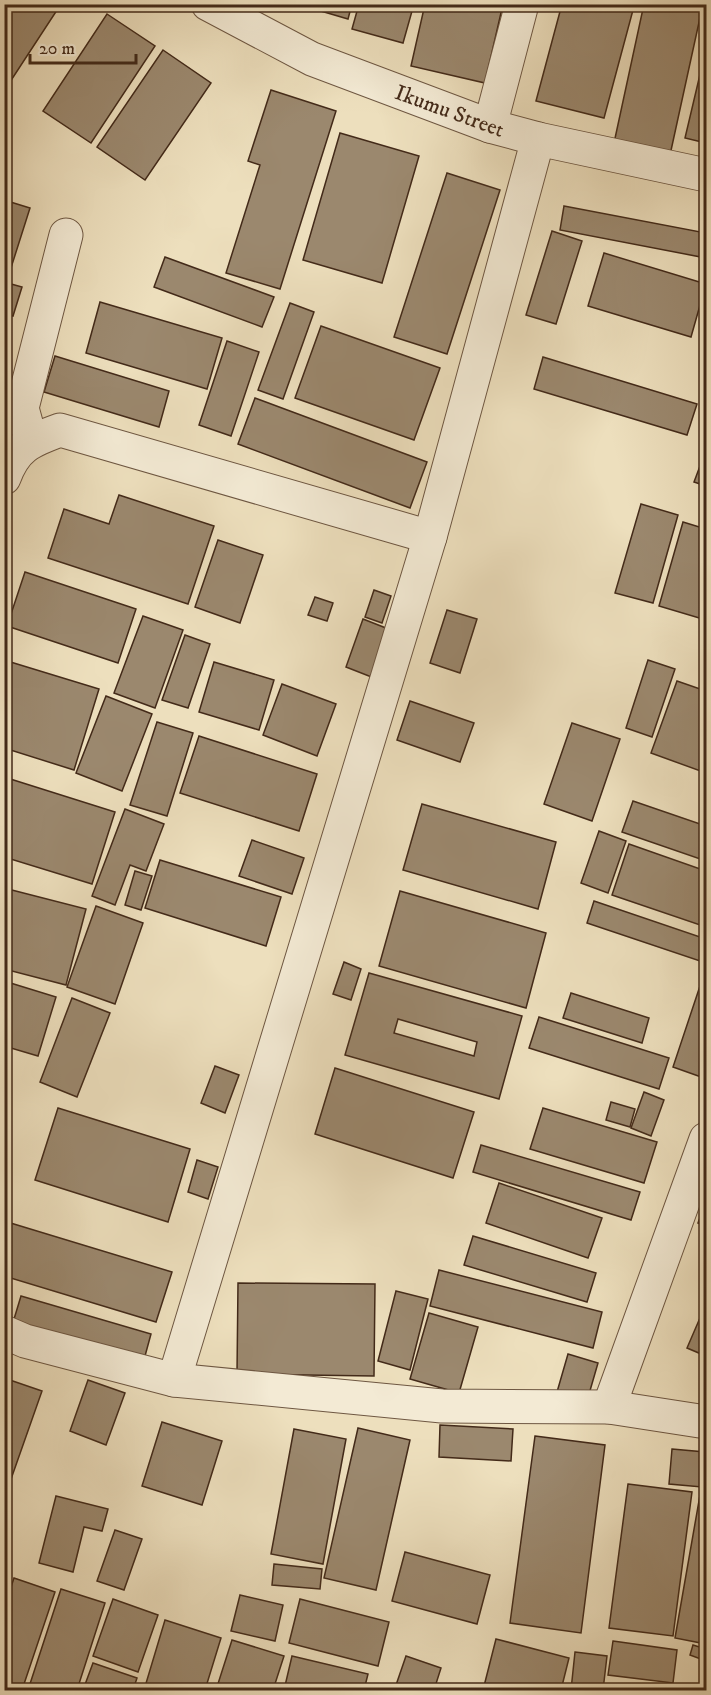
<svg xmlns="http://www.w3.org/2000/svg" width="711" height="1695" font-family="'IM FELL DW Pica',serif">
	<style>
		.building { fill: #9b886e; stroke: #432a19; stroke-width: 1.5; fill-rule: evenodd }
		.lines { fill: none; stroke-linecap: round; stroke-linejoin: round }
		.minor-casing { stroke: #6e5742; stroke-width: 35 }
		.minor { stroke: #f3ead4; stroke-width: 33 }
		.labels { text-anchor: middle; stroke-width: 6; stroke-linejoin: round; paint-order: stroke }
		.street-label { font-size: 22px; fill: #432a19; stroke: #f3ead4 }
	</style>
	<rect width="100%" height="100%" fill="#eddfbd"/>
	<filter id="stains"><feTurbulence type="fractalNoise" baseFrequency=".00333" numOctaves="4"/><feColorMatrix values="0 0 0 0 .2 0 0 0 0 .09 0 0 0 0 .02 0 0 0 .5 -.17"/></filter>
	<radialGradient id="worn" r=".72"><stop offset=".6" stop-color="#630" stop-opacity="0"/><stop offset="1" stop-color="#630" stop-opacity=".3"/></radialGradient>
	<g class="building">
		<path d="M4,4H61L8,85L4,83Z"/>
		<path d="M297,4H352L348,19Z"/>
		<path d="M359,4H414L403,43L352,29Z"/>
		<path d="M425,4H503L485,83L411,66Z"/>
		<path d="M562,4H613L633,10L604,118L536,101Z"/>
		<path d="M644,4H703L670,155L614,143Z"/>
		<path d="M107,14L155,46L91,143L43,111Z"/>
		<path d="M706,49V143L685,138Z"/>
		<path d="M163,50L211,83L145,180L97,147Z"/>
		<path d="M271,90L336,111L280,289L226,273L260,165L248,161Z"/>
		<path d="M340,133L419,156L382,283L303,260Z"/>
		<path d="M447,173L500,190L447,354L394,337Z"/>
		<path d="M4,200L30,208L10,271L4,270Z"/>
		<path d="M564,206L706,233V258L560,230Z"/>
		<path d="M552,231L582,241L556,324L526,315Z"/>
		<path d="M604,253L706,284L691,337L588,306Z"/>
		<path d="M165,257L274,297L262,327L154,287Z"/>
		<path d="M4,282L22,287L13,316L4,314Z"/>
		<path d="M100,302L222,338L207,389L86,353Z"/>
		<path d="M290,303L314,312L283,399L258,390Z"/>
		<path d="M321,326L440,368L414,440L295,398Z"/>
		<path d="M227,341L259,352L231,436L199,425Z"/>
		<path d="M55,356L169,391L159,427L44,392Z"/>
		<path d="M543,357L697,404L687,435L534,389Z"/>
		<path d="M255,398L427,462L410,508L238,444Z"/>
		<path d="M706,450V486L694,482Z"/>
		<path d="M119,495L214,526L188,604L48,558L64,509L109,524Z"/>
		<path d="M641,504L678,515L653,603L615,593Z"/>
		<path d="M683,522L706,529V620L659,606Z"/>
		<path d="M218,540L263,555L240,623L195,607Z"/>
		<path d="M25,572L136,609L118,663L7,626Z"/>
		<path d="M374,590L391,596L382,623L365,617Z"/>
		<path d="M315,597L333,603L327,621L308,615Z"/>
		<path d="M447,610L477,619L460,673L430,663Z"/>
		<path d="M143,616L183,630L155,708L114,693Z"/>
		<path d="M363,619L391,630L374,678L346,667Z"/>
		<path d="M185,635L210,644L188,708L162,700Z"/>
		<path d="M4,660L99,689L74,770L4,748Z"/>
		<path d="M648,660L675,669L652,737L626,728Z"/>
		<path d="M214,662L274,680L259,730L199,712Z"/>
		<path d="M677,681L706,691V773L651,753Z"/>
		<path d="M282,684L336,704L317,756L263,735Z"/>
		<path d="M106,696L152,714L122,791L76,773Z"/>
		<path d="M410,701L474,723L460,762L397,740Z"/>
		<path d="M157,722L193,733L167,816L130,805Z"/>
		<path d="M572,723L620,739L592,821L544,804Z"/>
		<path d="M199,736L317,774L299,831L180,793Z"/>
		<path d="M4,777L115,812L92,884L4,857Z"/>
		<path d="M633,801L706,826V861L622,832Z"/>
		<path d="M422,804L556,842L538,909L403,870Z"/>
		<path d="M125,809L164,824L146,871L130,865L115,905L92,896Z"/>
		<path d="M599,831L626,841L608,893L581,883Z"/>
		<path d="M252,840L304,858L292,894L239,876Z"/>
		<path d="M629,844L706,871V927L612,895Z"/>
		<path d="M160,860L281,897L266,946L145,908Z"/>
		<path d="M135,871L152,876L141,910L125,905Z"/>
		<path d="M4,888L86,909L66,985L4,969Z"/>
		<path d="M400,891L546,933L526,1008L379,966Z"/>
		<path d="M594,901L706,939V963L587,923Z"/>
		<path d="M96,906L143,923L115,1004L67,987Z"/>
		<path d="M344,962L361,969L351,1000L333,994Z"/>
		<path d="M369,973L522,1016L499,1099L345,1055ZM398,1019L477,1042L474,1056L394,1033Z"/>
		<path d="M4,981L56,997L38,1056L4,1046Z"/>
		<path d="M700,986L706,988V1072L704,1078L673,1067Z"/>
		<path d="M571,993L649,1018L642,1043L563,1018Z"/>
		<path d="M72,998L110,1013L77,1097L40,1082Z"/>
		<path d="M539,1017L669,1058L659,1089L529,1048Z"/>
		<path d="M215,1066L239,1075L225,1113L201,1103Z"/>
		<path d="M335,1068L474,1112L453,1178L315,1134Z"/>
		<path d="M4,1089L10,1091L4,1110Z"/>
		<path d="M644,1092L664,1100L651,1136L631,1128Z"/>
		<path d="M611,1102L635,1109L630,1127L606,1120Z"/>
		<path d="M58,1108L190,1149L168,1222L35,1180Z"/>
		<path d="M543,1108L657,1142L644,1183L530,1149Z"/>
		<path d="M481,1145L640,1192L631,1220L473,1172Z"/>
		<path d="M197,1160L218,1167L208,1199L188,1192Z"/>
		<path d="M499,1183L602,1218L588,1258L486,1223Z"/>
		<path d="M706,1201V1226L698,1223Z"/>
		<path d="M4,1221L172,1272L156,1322L4,1276Z"/>
		<path d="M473,1236L596,1273L587,1302L464,1265Z"/>
		<path d="M439,1270L602,1312L593,1348L430,1306Z"/>
		<path d="M238,1283L375,1284L374,1376L237,1374Z"/>
		<path d="M396,1291L428,1299L410,1370L378,1361Z"/>
		<path d="M21,1296L151,1334L142,1367L11,1329Z"/>
		<path d="M706,1304V1356L687,1348Z"/>
		<path d="M429,1313L478,1327L459,1393L410,1379Z"/>
		<path d="M568,1354L598,1363L587,1401L557,1392Z"/>
		<path d="M4,1378L42,1391L4,1499Z"/>
		<path d="M88,1380L125,1393L106,1445L70,1431Z"/>
		<path d="M162,1422L222,1441L202,1505L142,1486Z"/>
		<path d="M440,1425L513,1429L511,1461L439,1457Z"/>
		<path d="M358,1428L410,1440L376,1590L324,1578Z"/>
		<path d="M294,1429L346,1439L323,1564L271,1554Z"/>
		<path d="M535,1436L605,1445L581,1633L510,1623Z"/>
		<path d="M672,1449L705,1452L702,1487L669,1484Z"/>
		<path d="M628,1484L692,1492L673,1636L609,1628Z"/>
		<path d="M700,1495L706,1496V1644L675,1638Z"/>
		<path d="M56,1496L108,1509L102,1531L84,1527L73,1572L39,1563Z"/>
		<path d="M115,1530L142,1539L124,1590L97,1581Z"/>
		<path d="M405,1552L490,1575L477,1624L392,1601Z"/>
		<path d="M274,1564L322,1569L320,1589L272,1585Z"/>
		<path d="M14,1578L55,1592L22,1690H4V1608Z"/>
		<path d="M61,1589L105,1603L77,1690H28Z"/>
		<path d="M240,1595L283,1605L275,1641L231,1631Z"/>
		<path d="M113,1599L158,1615L138,1672L93,1656Z"/>
		<path d="M300,1599L389,1622L378,1666L289,1643Z"/>
		<path d="M165,1620L221,1638L205,1690H144Z"/>
		<path d="M496,1639L569,1658L561,1690H483Z"/>
		<path d="M232,1640L284,1656L273,1690H216Z"/>
		<path d="M613,1641L677,1650L673,1683L608,1675Z"/>
		<path d="M693,1645L706,1649V1661L690,1655Z"/>
		<path d="M575,1652L607,1656L603,1690H571Z"/>
		<path d="M292,1656L368,1674L364,1690H284Z"/>
		<path d="M406,1656L441,1668L434,1690H404L395,1688Z"/>
		<path d="M93,1663L137,1678L133,1690H83Z"/>
	</g>
	<g class="lines">
		<g class="minor-casing">
			<g id="minor">
				<path d="M208,4L312,59L490,126L538,139L706,175"/>
				<path d="M490,126L522,4"/>
				<path d="M31,441L22,408L66,235"/>
				<path d="M4,478C15,447 30,441 60,430L430,537"/>
				<path d="M4,1332L25,1341L174,1380L442,1406L609,1407L706,1422"/>
				<path d="M174,1380L430,537L538,139"/>
				<path d="M609,1407L706,1139"/>
			</g>
		</g>
		<use href="#minor" class="minor"/>
	</g>
	<g class="labels">
		<g class="street-label">
			<text transform="translate(450 110) rotate(20)" y="8">Ikumu Street</text>
		</g>
	</g>
	<rect width="711" height="1695" fill="none" stroke="#eddfbd" stroke-width="24"/>
	<rect x="6" y="6" width="699" height="1683" fill="none" stroke="#432a19" stroke-width="3"/>
	<rect x="12" y="12" width="687" height="1671" fill="none" stroke="#432a19" stroke-width="1.5"/>
	<path d="M30 54v9h106v-9" fill="none" stroke="#432a19" stroke-width="3"/>
	<text x="39" y="54" font-size="18" fill="#432a19" stroke="#f3ead4" stroke-width="4.5" paint-order="stroke">20 m</text>
	<rect width="100%" height="100%" filter="url(#stains)"/>
	<rect width="100%" height="100%" fill="url(#worn)"/>
</svg>
